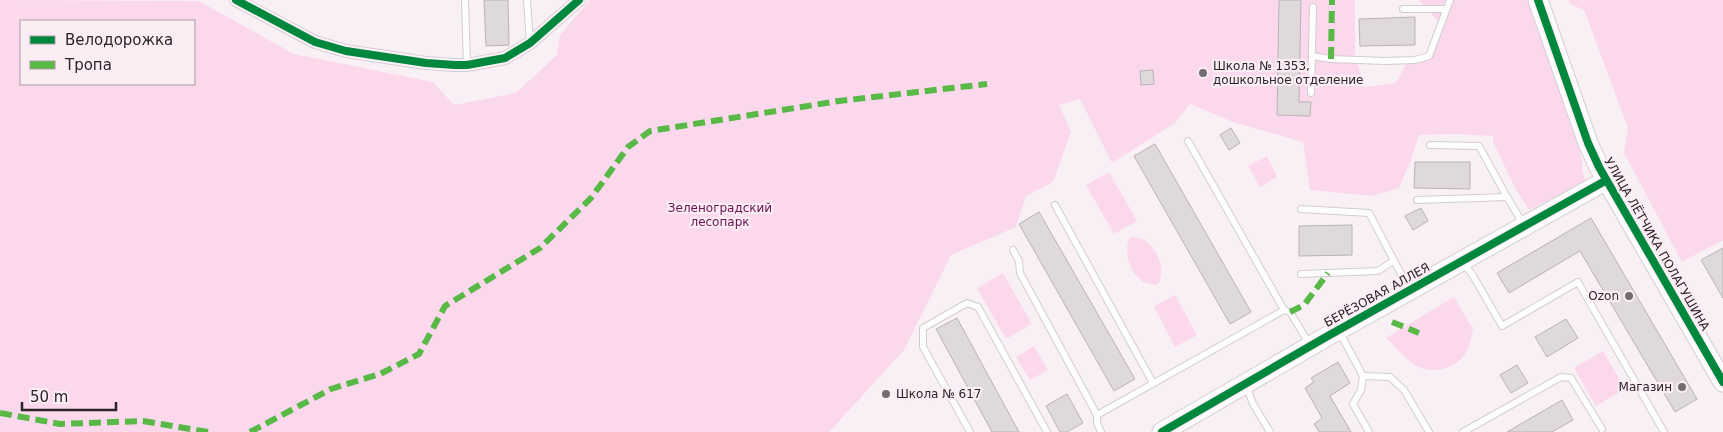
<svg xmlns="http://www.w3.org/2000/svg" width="1723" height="432" font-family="'DejaVu Sans',sans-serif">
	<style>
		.green { fill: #fcd8ed; fill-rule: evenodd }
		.building { fill: #dfd9dc; stroke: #b9b2b6 }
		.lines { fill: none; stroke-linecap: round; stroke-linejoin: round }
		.lane-casing { stroke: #d3cdd0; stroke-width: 8 }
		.street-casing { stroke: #d3cdd0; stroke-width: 14 }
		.secondary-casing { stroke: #d3cdd0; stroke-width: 21 }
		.lane { stroke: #fefdfe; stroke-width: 6 }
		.street { stroke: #fefdfe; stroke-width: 12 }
		.secondary { stroke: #fefdfe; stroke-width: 19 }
		.quiet { stroke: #58b947; stroke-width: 6; stroke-dasharray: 12 6; stroke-linecap: butt }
		.cycleway-casing { stroke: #fcedf5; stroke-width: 11 }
		.cycleway { stroke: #00873e; stroke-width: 8 }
		.poi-dot { fill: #736c70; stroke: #fcedf5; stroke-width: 2 }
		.labels { text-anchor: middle; stroke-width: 4.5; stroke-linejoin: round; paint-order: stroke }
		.poi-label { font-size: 12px; fill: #2b2529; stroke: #fcedf5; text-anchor: start }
		.park-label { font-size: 12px; fill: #6a1151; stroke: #fcedf5 }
		.street-label { font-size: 12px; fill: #2b2529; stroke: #fcedf5 }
	</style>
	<rect width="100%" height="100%" fill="#f8f0f5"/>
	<g class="green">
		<path d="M0,0L199,1L294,54L433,82L454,105L516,93L557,55L560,35L590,0H1355V53L1364,87L1396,83L1409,58L1429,56L1444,28L1419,0H1457L1458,1L1460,0H1532L1568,97L1582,161V171L1586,181L1529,210L1515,188L1493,142V136L1455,134L1419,135L1411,160L1399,188L1372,196L1310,190L1303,142L1233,122L1190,104L1175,123L1112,163L1080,99L1059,105L1071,132L1053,182L1026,196L1016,227L951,255L904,350L829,432H0ZM21,21H194V84H21Z"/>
		<path d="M1568,0H1723V240L1682,262L1624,153L1628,128L1584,10L1570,4Z"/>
		<path d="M1267,156L1277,177L1260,187L1248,166Z"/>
		<path d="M1109,172L1137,221L1114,234L1086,185Z"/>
		<path d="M1130,237C1135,237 1142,238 1146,241C1158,250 1167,272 1157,285C1152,284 1146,284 1142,281C1129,272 1123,250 1130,237Z"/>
		<path d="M1003,273L1032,324L1006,339L977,288Z"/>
		<path d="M1175,295L1197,335L1175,347L1154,306Z"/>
		<path d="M1454,297L1473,329C1471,335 1471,342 1468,348C1461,368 1433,376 1415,365C1405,359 1395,346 1386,338Z"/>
		<path d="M1034,346L1048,370L1030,380L1016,357Z"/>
		<path d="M1603,351L1625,389L1596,406L1574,368Z"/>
	</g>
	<g class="building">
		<path d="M484,0H508L509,45L486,46Z"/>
		<path d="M1279,0H1301L1299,102H1311L1310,116L1277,115Z"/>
		<path d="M1415,17V45L1360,46L1359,19Z"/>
		<path d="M1153,70L1154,84L1141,85L1140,71Z"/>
		<path d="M1231,128L1240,143L1229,150L1220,135Z"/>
		<path d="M1155,144L1251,312L1230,324L1134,156Z"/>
		<path d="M1415,162H1470V189L1414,188Z"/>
		<path d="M1421,208L1428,221L1413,230L1405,216Z"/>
		<path d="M1039,212L1135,379L1114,391L1019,224Z"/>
		<path d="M1591,218L1697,399L1675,412L1580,251L1509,293L1497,273Z"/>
		<path d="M1352,225V255L1299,256V226Z"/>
		<path d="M1723,248V298L1701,260Z"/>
		<path d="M957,318L1019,432H992L936,329Z"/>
		<path d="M1566,319L1578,338L1547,357L1535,337Z"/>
		<path d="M1338,362L1350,383L1330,396L1351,432H1319L1314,424L1322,418L1305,388L1314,382L1311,378Z"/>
		<path d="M1517,365L1528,383L1511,393L1500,375Z"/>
		<path d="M1067,394L1083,423L1067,432H1060L1046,406Z"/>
		<path d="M1562,400L1573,420L1552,432H1507Z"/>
	</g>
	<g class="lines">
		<g class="lane-casing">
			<g id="lane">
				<path d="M465,0L467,65"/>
				<path d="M527,0L530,43"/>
				<path d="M1403,9H1447"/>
				<path d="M1312,56L1331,59L1385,61L1415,60L1429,56L1450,0"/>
				<path d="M1311,93L1313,7"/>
				<path d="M1188,141L1284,310"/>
				<path d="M1430,145L1479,146L1507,197"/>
				<path d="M1417,200L1507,197L1519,217V227"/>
				<path d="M1055,205L1153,383"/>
				<path d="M1301,209L1369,213L1409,289"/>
				<path d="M1013,250L1019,261L1020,273L1097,415V423L1101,432"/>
				<path d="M1463,263L1472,274L1502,326L1578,282L1664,432"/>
				<path d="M1301,274L1378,271L1393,261"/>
				<path d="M1339,331L1363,376L1361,390L1353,404L1369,432"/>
				<path d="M1363,376L1390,377L1404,390L1429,432"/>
				<path d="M1246,385L1253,404L1270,432"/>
				<path d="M1097,415L1284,310L1290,312L1310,345"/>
				<path d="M970,432L923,347V328L967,303L978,307L1047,432"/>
				<path d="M1463,432L1561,377L1571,378L1602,429"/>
			</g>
		</g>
		<g class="street-casing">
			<path id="street" d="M236,0L315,42L346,51L426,63L455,65H467L505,58L530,43L579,0"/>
		</g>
		<g class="secondary-casing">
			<g id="secondary">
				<path d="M1538,0L1588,143L1599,167L1723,382"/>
				<path d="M1162,432L1326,337L1605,181"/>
			</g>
		</g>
		<use href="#lane" class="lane"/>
		<use href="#street" class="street"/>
		<use href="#secondary" class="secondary"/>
		<g class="quiet">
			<path d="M1331,59L1332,0"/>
			<path d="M1290,312L1304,305L1328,273"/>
			<path d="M1392,322L1419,333"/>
			<path d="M0,413L60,424L143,421L208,432"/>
			<path d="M250,432L331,389L380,374L419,354L445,306L540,248L591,198L628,147L650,131L839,101L987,84"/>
		</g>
		<g class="cycleway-casing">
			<g id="cycleway">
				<path d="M236,0L315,42L346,51L426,63L455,65H467L505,58L530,43L579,0"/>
				<path d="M1538,0L1588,143L1599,167L1723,382"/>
				<path d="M1162,432L1326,337L1605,181"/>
			</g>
		</g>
		<use href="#cycleway" class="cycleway"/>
	</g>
	<g class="poi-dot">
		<circle cx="1203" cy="73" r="5"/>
		<circle cx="1629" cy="296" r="5"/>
		<circle cx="1682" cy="387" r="5"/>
		<circle cx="886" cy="394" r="5"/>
	</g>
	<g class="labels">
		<g class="poi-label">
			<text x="1213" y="70">Школа № 1353,<tspan x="1213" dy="14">дошкольное отделение</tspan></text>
			<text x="1619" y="300" text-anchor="end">Ozon</text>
			<text x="1672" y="391" text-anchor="end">Магазин</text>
			<text x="896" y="398">Школа № 617</text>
		</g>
		<g class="park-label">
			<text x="720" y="212">Зеленоградский<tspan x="720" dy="14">лесопарк</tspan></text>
		</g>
		<g class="street-label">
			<text transform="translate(1657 244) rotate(60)" y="4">УЛИЦА ЛЁТЧИКА ПОЛАГУШИНА</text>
			<text transform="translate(1377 295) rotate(-29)" y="4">БЕРЁЗОВАЯ АЛЛЕЯ</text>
		</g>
	</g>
	<rect x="20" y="20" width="175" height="65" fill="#fcedf5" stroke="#a89da3"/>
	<rect x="30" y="36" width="25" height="8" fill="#00873e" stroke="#a89da3"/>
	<text x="65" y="45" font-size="15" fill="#2b2529">Велодорожка</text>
	<rect x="30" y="61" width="25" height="8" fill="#58b947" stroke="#a89da3"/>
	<text x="65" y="70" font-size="15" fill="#2b2529">Тропа</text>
	<path d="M22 402v8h94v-8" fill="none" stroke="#2b2529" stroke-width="2.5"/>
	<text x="30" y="402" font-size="15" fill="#2b2529" stroke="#fcedf5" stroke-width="4" paint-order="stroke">50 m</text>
</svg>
